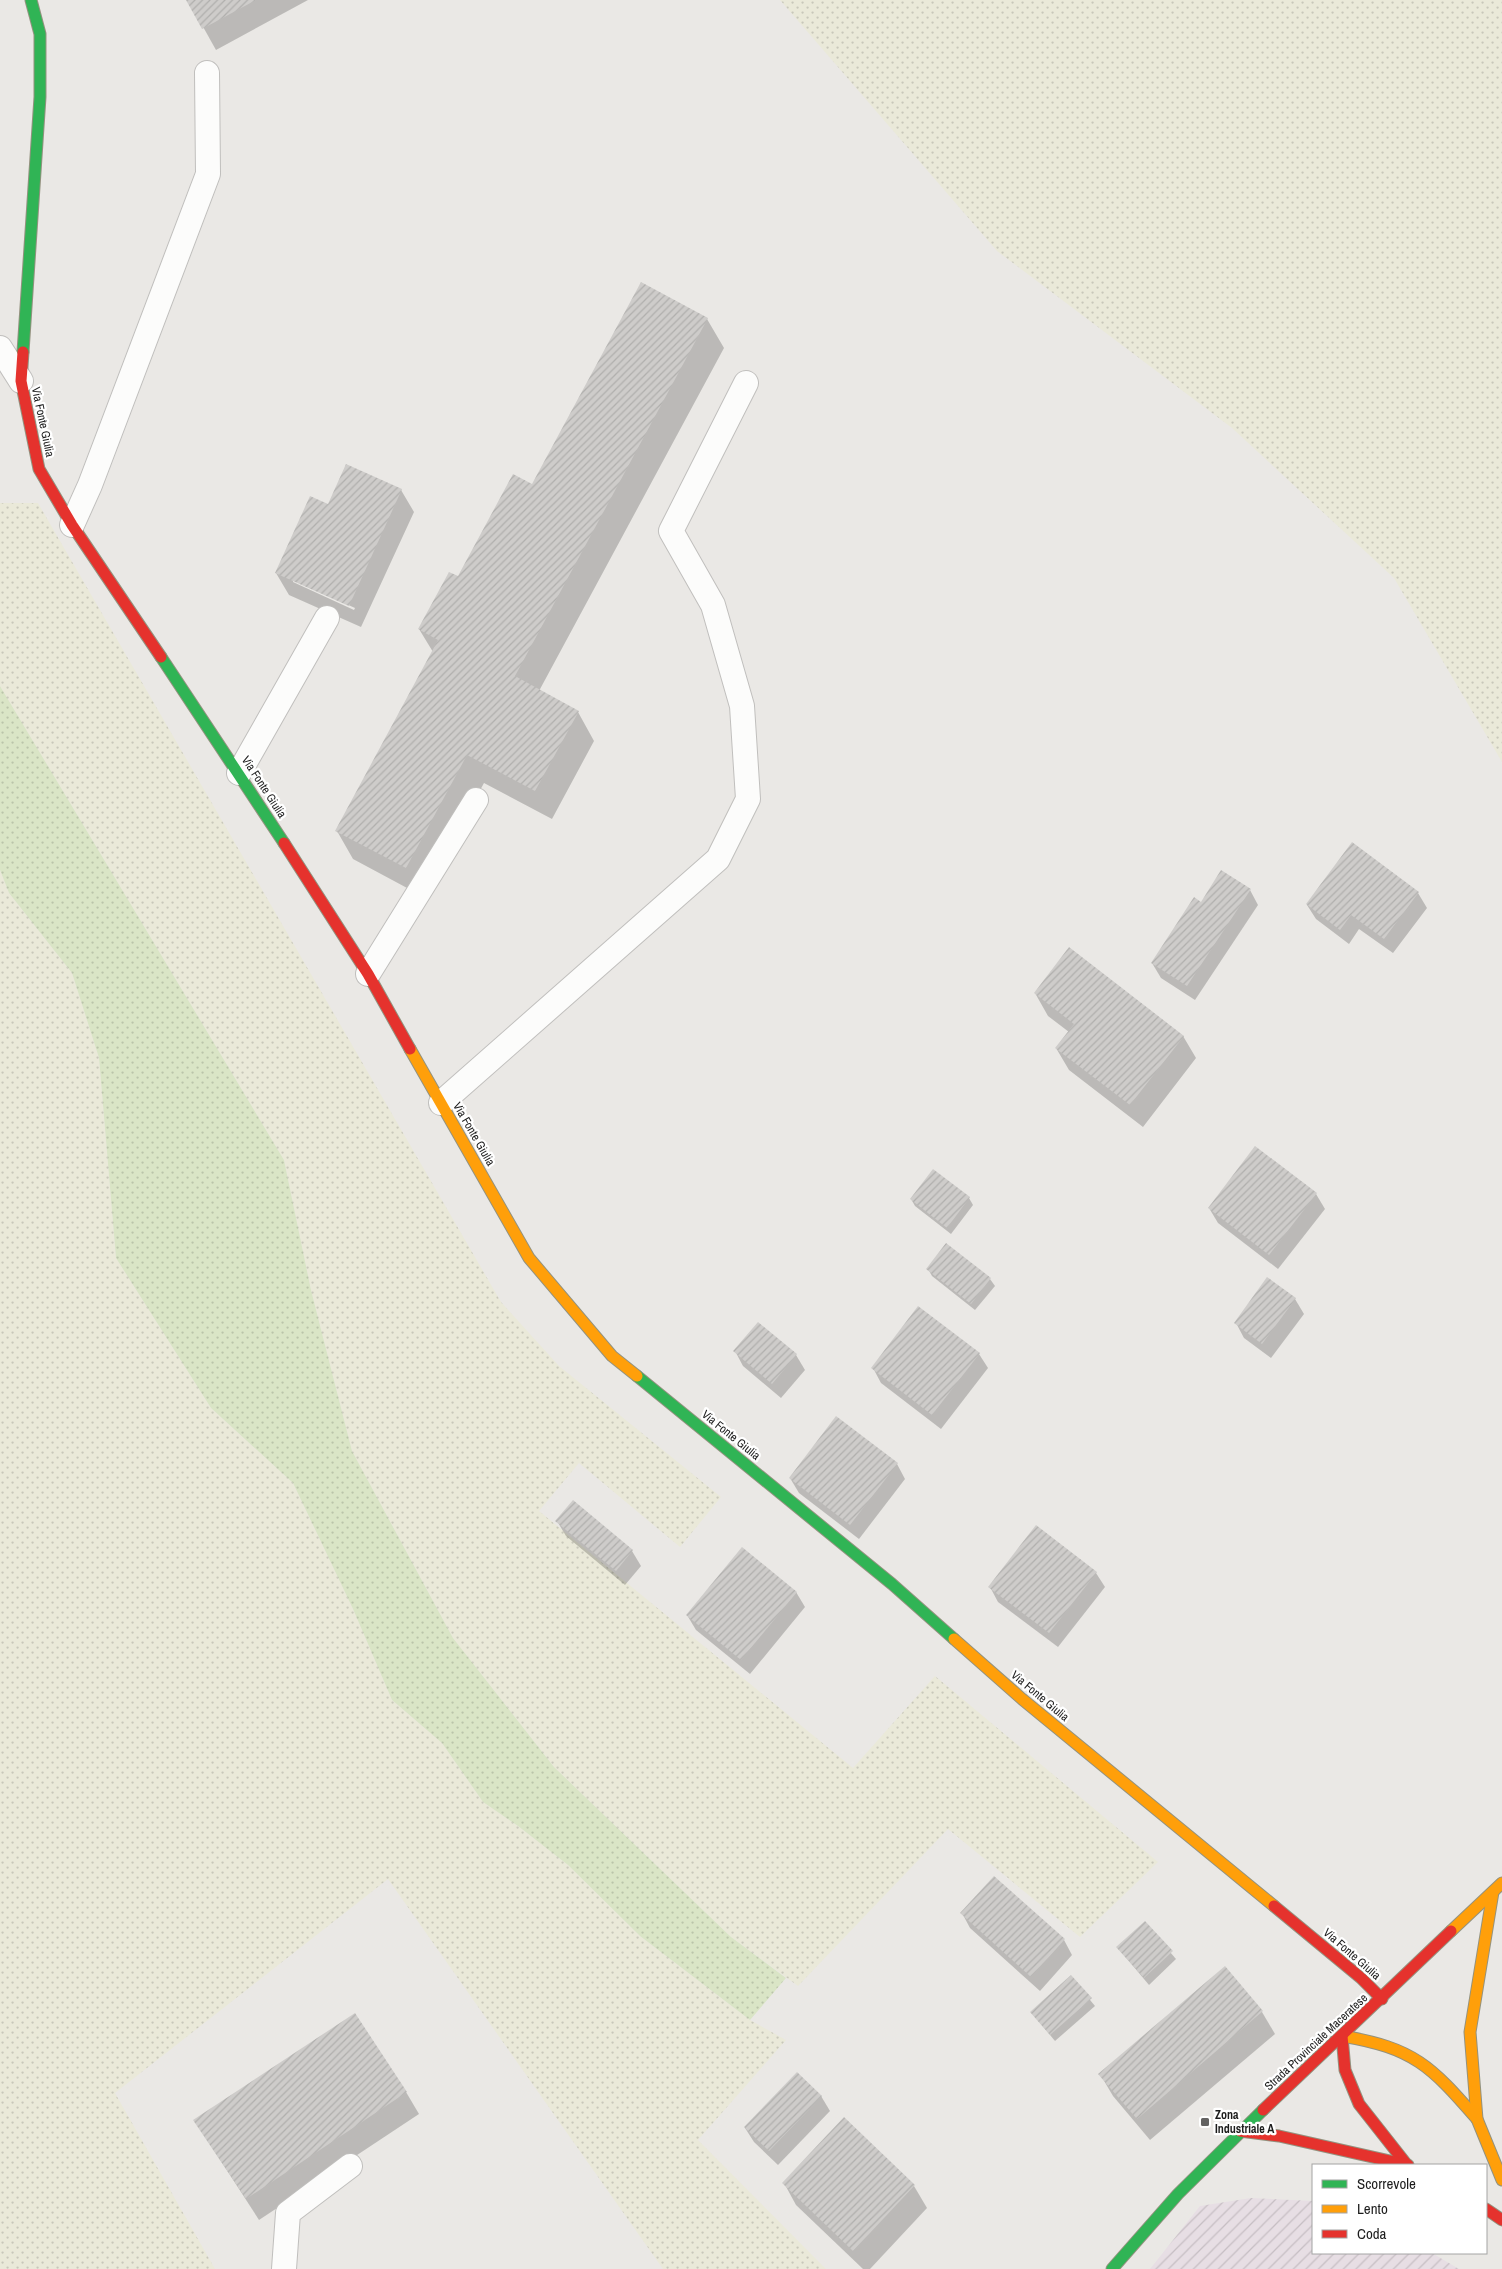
<svg xmlns="http://www.w3.org/2000/svg" width="1502" height="2269" font-family="'Archivo Narrow',sans-serif">
	<style>
		.industrial { fill: url(#industrial-furrows) }
		.farmland { fill: url(#farmland-dots) }
		.grass { fill: url(#grass-dots) }
		.shadow { fill: #0003; fill-rule: evenodd }
		.building { fill: url(#building-hatch) }
		.lines { fill: none; stroke-linecap: round; stroke-linejoin: round }
		.lane-casing { stroke: #c0bfbd; stroke-width: 26 }
		.fast-casing { stroke: #93927f; stroke-width: 13 }
		.slow-casing { stroke: #93927f; stroke-width: 13 }
		.jam-casing { stroke: #93927f; stroke-width: 13 }
		.lane { stroke: #fcfcfb; stroke-width: 24 }
		.fast { stroke: #30b455; stroke-width: 11 }
		.slow { stroke: #ff9f0a; stroke-width: 11 }
		.jam { stroke: #e5322d; stroke-width: 11 }
		.poi-dot { fill: #646362; stroke: #fff; stroke-width: 2 }
		.labels { text-anchor: middle; stroke-width: 4.5; stroke-linejoin: round; paint-order: stroke }
		.street-label { font-size: 12px; fill: #1c1c1c; stroke: #fff }
		.poi-label { font-size: 12px; font-weight: bold; fill: #1c1c1c; stroke: #fff; text-anchor: start }
	</style>
	<defs>
		<pattern id="industrial-furrows" width="10" height="10" patternUnits="userSpaceOnUse" patternTransform="scale(1.25)"><rect width="10" height="10" fill="#e7dee4"/><path d="M-1 1l2-2M0 10L10 0M9 11l2-2" fill="none" stroke="#c6bec3"/></pattern>
		<pattern id="farmland-dots" width="8" height="8" patternUnits="userSpaceOnUse" patternTransform="scale(1.25)"><rect width="8" height="8" fill="#eae9d9"/><path d="M2 2h.1M6 6h.1" fill="none" stroke="#c8c7ba" stroke-width="1.8" stroke-linecap="round"/></pattern>
		<pattern id="grass-dots" width="8" height="8" patternUnits="userSpaceOnUse" patternTransform="scale(1.25)"><rect width="8" height="8" fill="#dae5c6"/><path d="M2 2h.1M6 6h.1" fill="none" stroke="#bac4aa" stroke-width="1.8" stroke-linecap="round"/></pattern>
		<pattern id="building-hatch" width="6" height="6" patternUnits="userSpaceOnUse" patternTransform="scale(1.25)"><rect width="6" height="6" fill="#ceccca"/><path d="M-1 1l2-2M0 6l6-6M5 7l2-2" fill="none" stroke="#b0afad"/></pattern>
	</defs>
	<rect width="100%" height="100%" fill="#eae8e5"/>
	<path class="industrial" d="M1251,2198L1313,2201V2253H1432L1459,2269H1150L1200,2206Z"/>
	<g class="farmland">
		<path d="M780,0H1502V762L1394,578L1232,428L997,251Z"/>
		<path d="M0,503H38L501,1302L559,1366L721,1497L680,1547L579,1463L539,1511L853,1768L935,1676L1158,1862L1080,1937L948,1829L798,1986L731,1937L554,1767L453,1638L352,1451L311,1290L284,1160L0,686Z"/>
		<path d="M0,870L9,893L72,973L99,1058L116,1258L211,1408L293,1483L353,1609L392,1700L442,1743L483,1802L518,1826L568,1865L640,1936L750,2020L786,2040L698,2140L826,2269H663L388,1879L115,2093L215,2269H0Z"/>
	</g>
	<path class="grass" d="M0,686L284,1160L311,1290L352,1451L453,1638L554,1767L731,1937L786,1978L750,2020L640,1936L568,1865L518,1826L483,1802L442,1743L392,1700L353,1609L293,1483L211,1408L116,1258L99,1058L72,973L9,893L0,870Z"/>
	<g class="shadow">
		<path d="M188,0H308L216,50Z"/>
		<path d="M707,319L724,348L539,691L578,712L594,741L552,819L484,783L422,896L353,859L337,831L433,652L419,629L458,577L532,486Z"/>
		<path d="M401,490L414,512L361,627L289,595L276,573L328,505ZM293,580L355,608L354,610L293,582Z"/>
		<path d="M1250,890L1258,905L1195,1000L1161,978L1152,963L1201,903Z"/>
		<path d="M1418,893L1427,908L1393,953L1359,929L1349,944L1316,919L1307,905Z"/>
		<path d="M1035,993L1183,1036L1196,1058L1143,1127L1069,1070L1056,1048L1069,1032L1048,1016Z"/>
		<path d="M933,1171L969,1198L973,1205L951,1234L915,1206L911,1199Z"/>
		<path d="M1316,1194L1325,1209L1278,1269L1218,1223L1209,1208Z"/>
		<path d="M947,1245L990,1279L995,1286L975,1310L932,1276L928,1269Z"/>
		<path d="M1295,1299L1304,1314L1271,1358L1244,1338L1236,1323Z"/>
		<path d="M735,1351L796,1355L805,1370L781,1398L743,1366Z"/>
		<path d="M979,1354L988,1368L941,1429L881,1383L873,1368Z"/>
		<path d="M897,1464L905,1479L859,1539L799,1493L790,1478Z"/>
		<path d="M557,1521L632,1551L641,1566L625,1585L566,1536Z"/>
		<path d="M1096,1573L1105,1587L1058,1647L998,1602L990,1587Z"/>
		<path d="M796,1592L805,1607L750,1674L696,1630L687,1615Z"/>
		<path d="M962,1913L1064,1940L1072,1955L1040,1991L970,1928Z"/>
		<path d="M1145,1923L1176,1959L1149,1985L1118,1948Z"/>
		<path d="M1225,1968L1262,2012L1275,2034L1150,2140L1113,2096L1100,2074Z"/>
		<path d="M1071,1977L1095,2006L1055,2041L1031,2012Z"/>
		<path d="M406,2092L419,2114L259,2220L195,2121Z"/>
		<path d="M821,2096L830,2111L778,2165L754,2142L745,2128Z"/>
		<path d="M844,2119L914,2186L927,2208L870,2269H863L796,2205L784,2183Z"/>
	</g>
	<g class="building">
		<path d="M186,0H256L202,29Z"/>
		<path d="M641,282L708,318L515,676L579,711L535,791L467,755L406,868L335,831L438,640L418,629L449,572L458,576L513,474L532,484Z"/>
		<path d="M346,464L402,489L349,606L275,573L310,496L328,504Z"/>
		<path d="M1352,842L1419,892L1384,939L1351,915L1340,930L1306,904Z"/>
		<path d="M1221,870L1251,889L1187,986L1151,963L1194,897L1201,902Z"/>
		<path d="M1069,947L1184,1036L1130,1105L1055,1048L1074,1024L1034,993Z"/>
		<path d="M1255,1146L1317,1193L1269,1255L1208,1208Z"/>
		<path d="M933,1169L970,1197L947,1228L910,1199Z"/>
		<path d="M946,1243L991,1278L971,1304L926,1269Z"/>
		<path d="M1267,1277L1296,1298L1262,1344L1234,1323Z"/>
		<path d="M918,1306L980,1353L932,1415L871,1368Z"/>
		<path d="M758,1322L797,1354L772,1384L733,1351Z"/>
		<path d="M836,1416L898,1463L850,1525L789,1478Z"/>
		<path d="M573,1500L633,1550L616,1571L555,1521Z"/>
		<path d="M1036,1525L1097,1572L1049,1633L988,1587Z"/>
		<path d="M742,1547L797,1592L741,1660L686,1615Z"/>
		<path d="M994,1876L1065,1939L1031,1977L960,1913Z"/>
		<path d="M1145,1921L1173,1951L1144,1978L1116,1947Z"/>
		<path d="M1225,1966L1263,2011L1137,2119L1098,2074Z"/>
		<path d="M1071,1975L1092,1998L1050,2035L1030,2012Z"/>
		<path d="M355,2013L407,2092L246,2199L193,2120Z"/>
		<path d="M797,2072L822,2096L769,2151L744,2127Z"/>
		<path d="M844,2117L915,2185L853,2251L782,2183Z"/>
	</g>
	<g class="lines">
		<g class="lane-casing">
			<g id="lane">
				<path d="M0,348L21,381"/>
				<path d="M72,525L90,485L208,174L207,73"/>
				<path d="M239,773L327,618"/>
				<path d="M368,974L476,800"/>
				<path d="M441,1103L718,859L748,799L742,706L713,605L671,531L746,383"/>
				<path d="M284,2269L288,2213L350,2166"/>
			</g>
		</g>
		<g class="fast-casing">
			<g id="fast">
				<path d="M23,352L40,97V34L31,0"/>
				<path d="M161,657L284,843"/>
				<path d="M637,1376L892,1584L954,1639"/>
				<path d="M1112,2269L1178,2194L1263,2110"/>
			</g>
		</g>
		<g class="slow-casing">
			<g id="slow">
				<path d="M410,1049L529,1258L612,1356L637,1376"/>
				<path d="M954,1639L1022,1699L1274,1906"/>
				<path d="M1493,1892L1470,2032L1477,2119L1502,2180"/>
				<path d="M1451,1931L1502,1883"/>
				<path d="M1342,2036C1414,2048 1431,2066 1477,2119"/>
			</g>
		</g>
		<g class="jam-casing">
			<g id="jam">
				<path d="M23,352L21,381L39,469L72,525L161,657"/>
				<path d="M284,843L368,974L410,1049"/>
				<path d="M1274,1906L1361,1978L1382,1999"/>
				<path d="M1342,2036L1345,2070L1359,2104L1407,2165"/>
				<path d="M1263,2110L1451,1931"/>
				<path d="M1240,2131L1279,2136L1408,2165"/>
				<path d="M1486,2209L1502,2220"/>
			</g>
		</g>
		<use href="#lane" class="lane"/>
		<use href="#fast" class="fast"/>
		<use href="#slow" class="slow"/>
		<use href="#jam" class="jam"/>
	</g>
	<rect class="poi-dot" x="1200" y="2117" width="10" height="10" rx="2.5"/>
	<g class="labels">
		<g class="street-label">
			<text transform="translate(43 422) rotate(78)" y="4">Via Fonte Giulia</text>
			<text transform="translate(264 787) rotate(57)" y="4">Via Fonte Giulia</text>
			<text transform="translate(474 1134) rotate(60)" y="4">Via Fonte Giulia</text>
			<text transform="translate(731 1435) rotate(39)" y="4">Via Fonte Giulia</text>
			<text transform="translate(1040 1696) rotate(40)" y="4">Via Fonte Giulia</text>
			<text transform="translate(1352 1954) rotate(41)" y="4">Via Fonte Giulia</text>
			<text transform="translate(1316 2042) rotate(-43)" y="4">Strada Provinciale Maceratese</text>
		</g>
		<g class="poi-label">
			<text x="1215" y="2119">Zona<tspan x="1215" dy="14">Industriale A</tspan></text>
		</g>
	</g>
	<rect x="1312" y="2164" width="175" height="90" fill="#ffffff" stroke="#a4a4a4"/>
	<rect x="1322" y="2180" width="25" height="8" fill="#30b455" stroke="#a4a4a4"/>
	<text x="1357" y="2189" font-size="15" fill="#1c1c1c">Scorrevole</text>
	<rect x="1322" y="2205" width="25" height="8" fill="#ff9f0a" stroke="#a4a4a4"/>
	<text x="1357" y="2214" font-size="15" fill="#1c1c1c">Lento</text>
	<rect x="1322" y="2230" width="25" height="8" fill="#e5322d" stroke="#a4a4a4"/>
	<text x="1357" y="2239" font-size="15" fill="#1c1c1c">Coda</text>
</svg>
